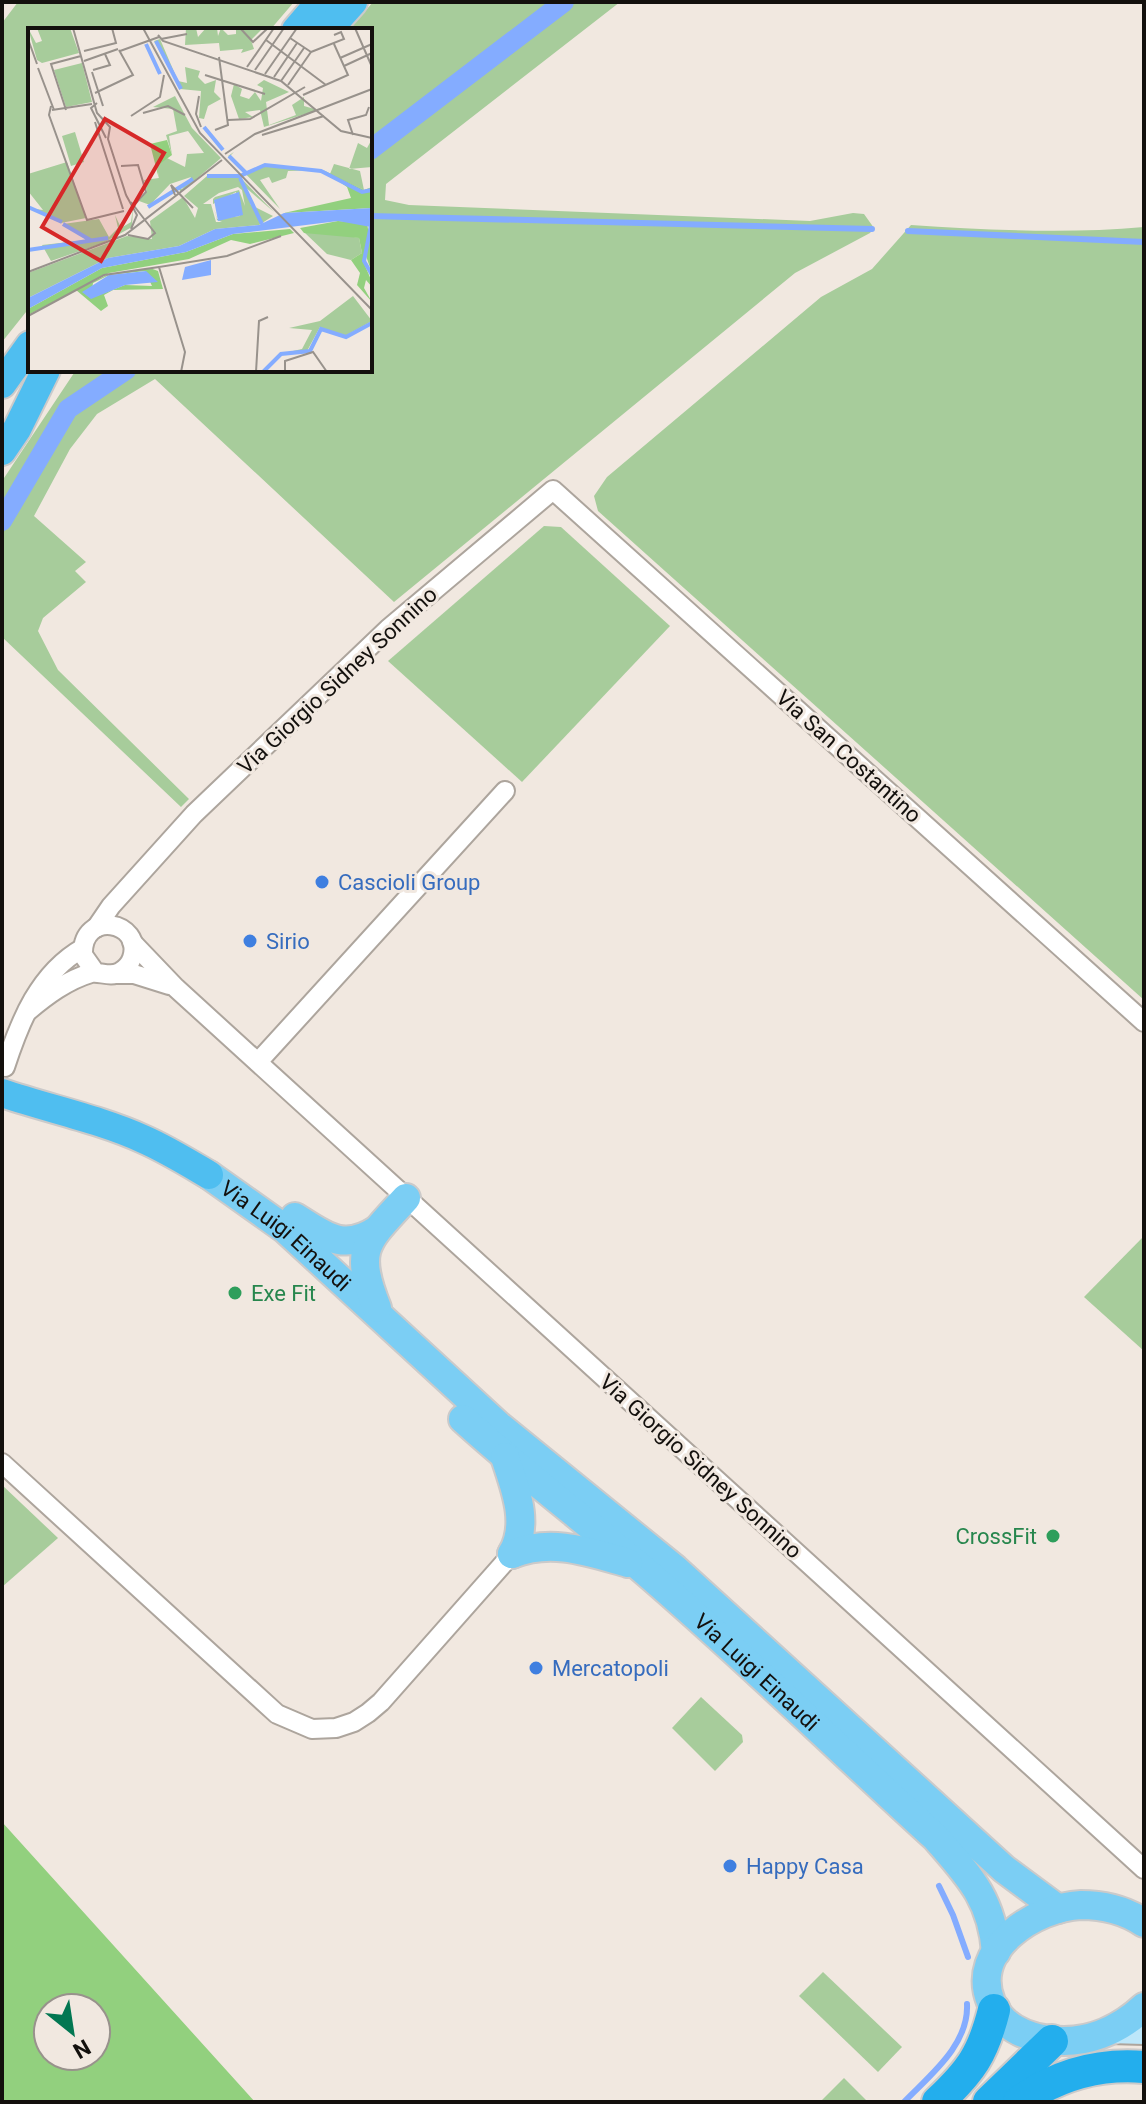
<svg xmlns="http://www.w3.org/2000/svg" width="1146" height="2104" font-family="Roboto,sans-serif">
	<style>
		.green { fill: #a7cc9b }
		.forest { fill: #92d07e; fill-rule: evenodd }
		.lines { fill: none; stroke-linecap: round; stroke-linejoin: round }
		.stream { stroke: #84acff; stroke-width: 6 }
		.canal { stroke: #84acff; stroke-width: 20 }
		.minor-casing { stroke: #ada59d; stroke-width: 22 }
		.secondary-casing { stroke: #ada59d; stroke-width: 28 }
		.primary-casing { stroke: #cbcaca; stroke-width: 32 }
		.trunk-casing { stroke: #cbcaca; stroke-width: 32 }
		.motorway-casing { stroke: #cbcaca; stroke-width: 36 }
		.minor { stroke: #fff; stroke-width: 18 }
		.secondary { stroke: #bde7fa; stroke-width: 24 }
		.primary { stroke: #7bcef4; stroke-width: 28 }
		.trunk { stroke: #4fbef0; stroke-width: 28 }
		.motorway { stroke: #23aeed; stroke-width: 32 }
		.shop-dot { fill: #3f7fe0; stroke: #f1e8e0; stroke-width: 3 }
		.leisure-dot { fill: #2e9e5b; stroke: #f1e8e0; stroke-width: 3 }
		.labels { text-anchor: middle; stroke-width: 6; stroke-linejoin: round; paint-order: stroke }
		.street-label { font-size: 22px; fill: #13100d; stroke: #f1e8e0 }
		.shop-label { font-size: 22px; fill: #366cbe; stroke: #f1e8e0; text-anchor: start }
		.leisure-label { font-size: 22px; fill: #27864d; stroke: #f1e8e0; text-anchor: start }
		.inset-river { fill: none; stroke: #84acff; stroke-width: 4 }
		.inset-road { fill: none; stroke: #98928c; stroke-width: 2 }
		.view { fill: #d62828; fill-opacity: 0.15; stroke: #d62828; stroke-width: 4 }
		.inset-edge { fill: none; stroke: #13100d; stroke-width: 4 }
	</style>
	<rect width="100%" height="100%" fill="#f1e8e0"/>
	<g class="green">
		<path d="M18,2H294L270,30H30V307L2,342V23Z"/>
		<path d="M373,2H620L386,184L385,200L409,205L810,221L853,213L864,214L874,228L870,233L795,273L394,602L155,379L97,414L70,449L34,516L86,562L75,571L86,582L43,618L38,631L58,670L189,799L181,807L2,637V481L76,370H370V30H349Z"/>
		<path d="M911,225C988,230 1067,234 1144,227V1000L598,511L594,496L607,477L821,297L872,269Z"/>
		<path d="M544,526L561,527L670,626L522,782L388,661Z"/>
		<path d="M1144,1236V1351L1084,1297Z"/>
		<path d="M2,1485L58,1538L2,1587Z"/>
		<path d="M701,1697L742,1735L743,1742L715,1771L672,1728Z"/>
		<path d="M823,1972L902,2047L878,2072L799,1996Z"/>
		<path d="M844,2078L867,2101L820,2102Z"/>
	</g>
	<path class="forest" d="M2,1822L246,2092L255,2102H2ZM48,2008H96V2056H48Z"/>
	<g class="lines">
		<g class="stream">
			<path d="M370,216L872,229"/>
			<path d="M908,231L1144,242"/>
			<path d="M939,1886L953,1915L968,1957"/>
			<path d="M904,2102C930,2075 969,2045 967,2004"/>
		</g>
		<g class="canal">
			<path d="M370,150L564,2"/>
			<path d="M2,521L68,409L126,370"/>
		</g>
		<g class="minor-casing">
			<g id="minor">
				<path d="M96,928L111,906L194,814L388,629L553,490L1144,1022"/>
				<path d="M132,942L176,988L1144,1869"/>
				<path d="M117,974H134L169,985"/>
				<path d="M28,1011C46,996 67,980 91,973C100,971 110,978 120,972C125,969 130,964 132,958C144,921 81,909 83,955L95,972"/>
				<path d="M258,1062L505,791"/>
				<path d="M5,1067C20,1021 39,973 83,948"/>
				<path d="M2,1463L277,1714L312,1729L336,1728L354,1722L368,1713L381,1702L512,1554"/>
			</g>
		</g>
		<g class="secondary-casing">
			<path id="secondary" d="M1110,2031L1144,2032"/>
		</g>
		<g class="primary-casing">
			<g id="primary">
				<path id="s1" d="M209,1175L285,1229L499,1426L675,1569L1004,1869L1058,1909"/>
				<path d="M295,1217C325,1236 343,1252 377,1230"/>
				<path d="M377,1308C353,1248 366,1242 406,1198"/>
				<path id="s2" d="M463,1419C520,1471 581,1517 640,1567C742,1654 837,1748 936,1838C969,1876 992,1899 996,1952"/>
				<path d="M505,1457C515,1488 530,1524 512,1554"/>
				<path d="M512,1554C552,1538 589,1552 628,1563"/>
				<path d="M1144,1923C1125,1910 1104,1905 1081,1905C1035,1907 969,1949 991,2002C1001,2026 1025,2037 1049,2040C1085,2045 1118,2031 1144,2007"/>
			</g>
		</g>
		<g class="trunk-casing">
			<g id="trunk">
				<path d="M296,30L320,2"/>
				<path d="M328,30L353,2"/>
				<path d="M2,384L30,345"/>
				<path d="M2,451L17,429L46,370"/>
				<path d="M2,1093C49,1109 99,1119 143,1139C166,1149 187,1162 209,1175"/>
			</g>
		</g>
		<g class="motorway-casing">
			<g id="motorway">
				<path d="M938,2102C971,2071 983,2054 994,2010"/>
				<path d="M989,2102L1052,2041"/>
				<path d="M1019,2102C1057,2075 1097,2063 1144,2067"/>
			</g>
		</g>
		<use href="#minor" class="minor"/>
		<use href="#secondary" class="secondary"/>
		<use href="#primary" class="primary"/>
		<use href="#trunk" class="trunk"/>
		<use href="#motorway" class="motorway"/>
	</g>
	<g class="shop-dot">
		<circle cx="322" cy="882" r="8"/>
		<circle cx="250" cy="941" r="8"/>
		<circle cx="536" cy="1668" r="8"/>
		<circle cx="730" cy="1866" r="8"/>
	</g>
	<g class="leisure-dot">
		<circle cx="235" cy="1293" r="8"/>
		<circle cx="1053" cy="1536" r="8"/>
	</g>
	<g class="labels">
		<g class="street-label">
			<text transform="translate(337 680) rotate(-43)" y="8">Via Giorgio Sidney Sonnino</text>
			<text transform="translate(849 756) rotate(42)" y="8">Via San Costantino</text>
			<text dy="8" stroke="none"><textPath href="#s1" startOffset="98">Via Luigi Einaudi</textPath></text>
			<text transform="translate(701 1466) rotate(42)" y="8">Via Giorgio Sidney Sonnino</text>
			<text dy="8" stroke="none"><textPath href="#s2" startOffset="388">Via Luigi Einaudi</textPath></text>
		</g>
		<g class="shop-label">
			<text x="338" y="890">Cascioli Group</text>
			<text x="266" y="949">Sirio</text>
			<text x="552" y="1676">Mercatopoli</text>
			<text x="746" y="1874">Happy Casa</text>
		</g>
		<g class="leisure-label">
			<text x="251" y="1301">Exe Fit</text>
			<text x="1037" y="1544" text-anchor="end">CrossFit</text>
		</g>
	</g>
	<g transform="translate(28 28)">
		<rect width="344" height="344" fill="#f1e8e0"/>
		<path d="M0,0L8,15L14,13L9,0H42L51,25L14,35L9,32ZM158,0H168L170,9L178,0H189L190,8L193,0L200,7L208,6V0H235L223,12L226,21L213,25L215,21L192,23L191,15L157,17ZM132,11L150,53L159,55L157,39L172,43L170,49L177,56L188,52L186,64L193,71L180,78L176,91L171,90L173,63L152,61L126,13ZM54,35L64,74L38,79L26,42ZM236,52L261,64L238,74L241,97L268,87L264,77L276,69V78L290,82L236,99L232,82L217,84L225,89L211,91L203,68L206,56L214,61L212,68L221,71L227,64L233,73L235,60L229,57ZM147,68L164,100L193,130L153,164L149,159L154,161L163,149L142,156L122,177L111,173L119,164L116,152L131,150L129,138L137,129L157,139L159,126L176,125L160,103L141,108L144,127L138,107L149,103L145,81L125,79ZM47,104L56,134L43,138L34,108ZM344,111V139L321,141L330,115L339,120ZM206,124L202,128L218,144L236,136L294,142L260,143L258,150L244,155L241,149L232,152L252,181L200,128ZM39,134L58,190L33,195L0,180L15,182L0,163V146ZM306,136L332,143L336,162L302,146ZM179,148H211L246,184L216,158L223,177L245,188L231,197L187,201L151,218L80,230L0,270V245L99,208L124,211L122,193L155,169L167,190L170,180L156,168ZM210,159L214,162L217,178L211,162L187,169L185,171V176L208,164L212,188L189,191L186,180L189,192L194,194H188L183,176H175L191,165ZM105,179L104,199L75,215L23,233L14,217L59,212L35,196L71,191L81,209L90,200L87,187L93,200L103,194ZM292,203L331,210L334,225L323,232L299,226L277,205ZM325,268L344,293L317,308L292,299L279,323L251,326L274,321L284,302L261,300L292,293Z" fill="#a7cc9b" fill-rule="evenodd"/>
		<path d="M139,112L144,127L129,138L131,151L122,116ZM295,142L336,162L344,159V180L256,185L323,170L319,159ZM310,193L339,195L341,207L344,198V245L338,228L335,233L344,254V259L338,252L336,260L344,274L329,257L332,245L323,232L334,225L331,210L276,205L272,200ZM262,201L266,205L222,216L203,212L161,231L81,245L0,287V281L74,240L158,224L205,206ZM122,240L130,243L135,261L85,262L76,267L80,278L73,283L48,262L81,246ZM117,243L124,258L97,257L63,270L65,255L81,247Z" fill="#92d07e" fill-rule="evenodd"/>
		<path d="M211,164L215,187L190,193L186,172ZM344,180L343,199L310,193L205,206L158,224L74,240L0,281V270L80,230L151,218L187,201L231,197L256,185ZM183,232V247L154,252L157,239ZM118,243L130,254L97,257L63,271L54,264L81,247Z" fill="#84acff"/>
		<path class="inset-river" d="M128,13L153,61M118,16L132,46M176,99L195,122M201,128L218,145M179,148H212L237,137L293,143L334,164L344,162M212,150L234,196M0,179L34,194M120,179L165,151M35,196L64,213M343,197L336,233L344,247M0,222L80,210M235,344L253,326L282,323L293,301L318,309L344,295"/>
		<path class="inset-road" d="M45,0L69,85L82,99L80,111L98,167M115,0L172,105L344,282M212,0L225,14L240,0M327,0L344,39M130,7L135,13L253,53L313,103L344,110M262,10L283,24M0,11L9,36M133,11L159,6M238,12L298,57M56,23L88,15L84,0M92,23L131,9M283,24L316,11L313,4L306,7M312,30L344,16M56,33L90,21M316,38L344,25M219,39L246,0M10,40L26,82M65,42L82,37L77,26M227,42L256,0M64,44L75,78M237,46L269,0M177,47L237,66M246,49L269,15M253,53L276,20M260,57L283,24M67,65L105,47L91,22M275,67L320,47L306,16M171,68L168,86L173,99M69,75L63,80L78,110M23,78L21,87L59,192L96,183M24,82L64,76M38,82L23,36L53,28M115,85L140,78L157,87M103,88L132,69L136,47M200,92L222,91L277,59M67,94L95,181M187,102L200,97L191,29M234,107L296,88M325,107L320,92L338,87L341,79M197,126L227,106L344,61M93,138L110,137L118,164L108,175M98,167L109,187L103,201M147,167L143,157L165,180M100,207L120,211L127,205L103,174M0,244L97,207L194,132M0,288L76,247L131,239M153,344L157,324L131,239L199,228L253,208M228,344L231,293L240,289M257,344V333L285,324L299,344"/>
		<path class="view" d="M77,91L136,125L73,233L14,199Z"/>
		<rect width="344" height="344" class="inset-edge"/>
	</g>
	<rect width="1146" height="2104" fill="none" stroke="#13100d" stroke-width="8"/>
	<g transform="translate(72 2032) rotate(150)"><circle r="38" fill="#f1e8e0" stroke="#98928c" stroke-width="2"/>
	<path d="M0-6L14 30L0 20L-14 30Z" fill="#027752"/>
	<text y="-12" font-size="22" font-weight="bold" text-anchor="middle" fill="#13100d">N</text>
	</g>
</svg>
